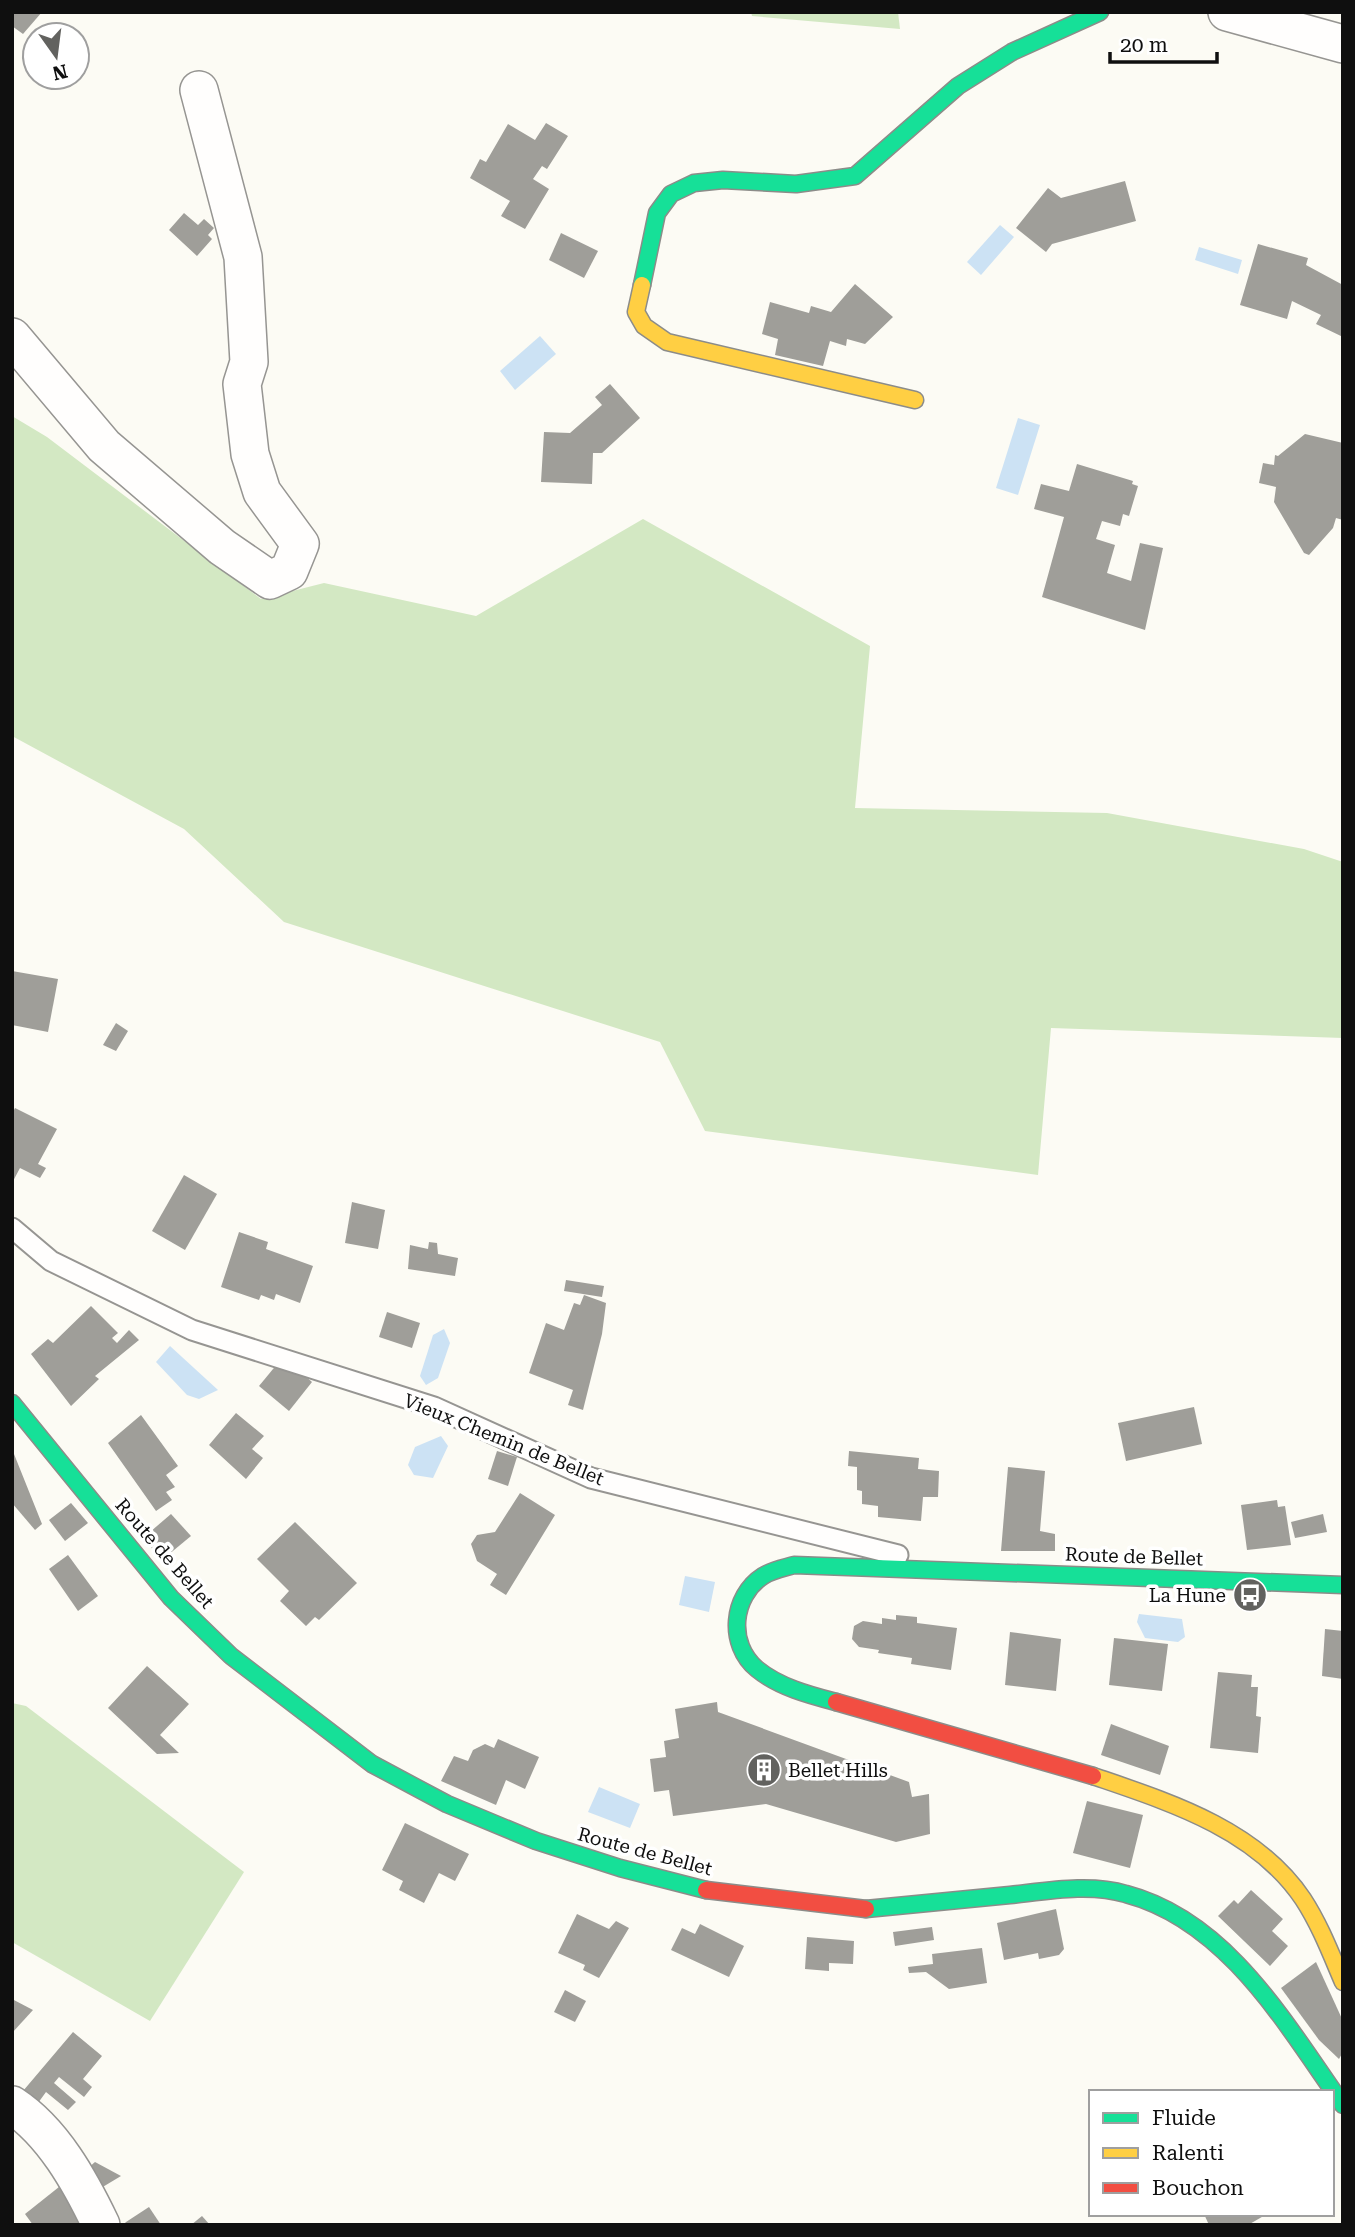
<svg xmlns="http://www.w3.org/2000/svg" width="1355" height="2237" font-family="'Roboto Serif',serif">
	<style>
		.forest { fill: #d3e8c3 }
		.water { fill: #cce2f4 }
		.building { fill: #9f9e99 }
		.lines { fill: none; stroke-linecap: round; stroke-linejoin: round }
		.lane-casing { stroke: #969592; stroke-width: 23 }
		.street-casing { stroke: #969592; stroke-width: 40 }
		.fast-casing { stroke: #8c8c89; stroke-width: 19 }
		.slow-casing { stroke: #8c8c89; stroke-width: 19 }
		.jam-casing { stroke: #8c8c89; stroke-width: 19 }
		.lane { stroke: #fffefd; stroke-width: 19 }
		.street { stroke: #fffefd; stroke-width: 37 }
		.fast { stroke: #16e098; stroke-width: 16 }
		.slow { stroke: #ffcf43; stroke-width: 16 }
		.jam { stroke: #f24e42; stroke-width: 16 }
		.labels { text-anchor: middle; stroke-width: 7; stroke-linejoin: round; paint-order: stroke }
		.street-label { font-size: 19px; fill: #0f0f0f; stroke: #fff }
		.poi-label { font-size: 19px; fill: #0f0f0f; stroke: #fff; text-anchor: end }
	</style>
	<rect width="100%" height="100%" fill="#fcfbf4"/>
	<g class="forest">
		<path d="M751,12H898L900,29L752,16Z"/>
		<path d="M12,416L47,437L261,599L324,583L476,616L643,519L870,646L855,808L1107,813L1304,849L1343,862V1038L1051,1028L1038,1175L705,1131L660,1042L284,922L184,829L12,736Z"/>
		<path d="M12,1703L26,1706L244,1872L150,2021L12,1942Z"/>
	</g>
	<g class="water">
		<path d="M1000,225L1014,237L981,275L967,262Z"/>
		<path d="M1199,247L1242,260L1238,274L1195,260Z"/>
		<path d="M540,336L556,354L515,390L500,371Z"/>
		<path d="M1018,418L1040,425L1018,495L996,488Z"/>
		<path d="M444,1329L450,1343L438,1378L426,1385L420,1376L433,1335Z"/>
		<path d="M170,1346L218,1390L199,1399L187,1395L156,1362Z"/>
		<path d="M441,1436L448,1446L433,1478L414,1475L408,1465L415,1447Z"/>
		<path d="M685,1576L715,1582L709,1612L679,1605Z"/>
		<path d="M1139,1614L1182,1619L1185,1637L1178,1642L1145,1638L1137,1622Z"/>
		<path d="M599,1787L640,1804L630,1828L588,1812Z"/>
	</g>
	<g class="building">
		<path d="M12,12H42L23,34L12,26Z"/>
		<path d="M546,123L568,136L547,169L542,166L533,179L549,189L525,229L501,216L510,201L470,178L480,159L486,162L508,124L535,140Z"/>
		<path d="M1125,181L1136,221L1052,244L1046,252L1016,228L1048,188L1061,198Z"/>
		<path d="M184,213L198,225L204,219L214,228L208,235L212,239L197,256L169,230Z"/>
		<path d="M561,233L598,251L584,278L549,260Z"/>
		<path d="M1258,244L1308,258L1306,265L1343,285V337L1316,324L1321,315L1292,301L1287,319L1240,305Z"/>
		<path d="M855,284L893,317L865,344L847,339L846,346L830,341L823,366L775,355L778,339L762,334L770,302L809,313L811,306L831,312Z"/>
		<path d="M610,384L640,418L602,453H593L592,484L541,482L544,432L570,433L602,405L595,397Z"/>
		<path d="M1305,434L1343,443V520L1336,518L1333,528L1309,555L1304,553L1274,502L1276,487L1259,483L1263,463L1274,465L1275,455L1278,456Z"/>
		<path d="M1077,464L1133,481L1132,484L1138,486L1129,516L1123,514L1120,526L1102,521L1096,539L1115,545L1107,573L1131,581L1140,543L1163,548L1145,630L1042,597L1064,517L1034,509L1041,484L1069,491Z"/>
		<path d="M12,971L58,979L48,1032L12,1025Z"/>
		<path d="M116,1023L128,1031L116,1051L103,1045Z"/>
		<path d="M15,1108L57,1129L38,1164L46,1168L40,1178L20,1168L12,1183V1114Z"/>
		<path d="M184,1175L217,1194L185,1250L152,1231Z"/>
		<path d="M352,1202L385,1210L378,1249L345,1243Z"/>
		<path d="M239,1232L268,1242L266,1249L313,1266L300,1303L276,1294L274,1300L261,1295L259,1300L221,1287Z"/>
		<path d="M429,1242L437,1243L438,1254L458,1258L455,1276L408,1269L410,1245L428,1249Z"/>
		<path d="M566,1280L604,1286L602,1297L564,1291Z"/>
		<path d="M584,1295L606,1303L602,1334L583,1410L568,1405L573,1390L529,1373L546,1323L564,1330L574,1303L580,1305Z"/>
		<path d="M91,1306L118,1333L112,1338L117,1343L129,1330L139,1340L95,1376L99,1379L71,1406L31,1354L48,1339L53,1343Z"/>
		<path d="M387,1312L420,1323L412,1348L379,1337Z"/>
		<path d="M278,1363L297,1369L312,1382L289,1411L259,1386Z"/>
		<path d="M1194,1407L1202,1444L1126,1461L1118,1423Z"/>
		<path d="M236,1413L264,1436L252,1449L263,1458L246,1479L209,1445Z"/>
		<path d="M141,1415L178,1466L166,1475L175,1487L166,1492L172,1500L156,1511L108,1443Z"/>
		<path d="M12,1449L42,1524L35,1530L12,1503Z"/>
		<path d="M497,1451L517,1457L508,1486L488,1479Z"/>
		<path d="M849,1451L919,1458L918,1469L939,1471L938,1497H923L921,1521L878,1517V1506L862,1504V1491L857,1490V1467L848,1466Z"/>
		<path d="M1008,1467L1045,1471L1040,1531L1055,1534V1551H1001Z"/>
		<path d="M520,1493L555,1515L506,1595L490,1585L497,1574L477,1561L471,1544L477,1535L495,1532Z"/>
		<path d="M1277,1500L1278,1507L1285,1506L1291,1545L1247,1550L1241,1505Z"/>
		<path d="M71,1503L88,1523L65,1541L49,1520Z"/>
		<path d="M171,1514L191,1536L162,1560L143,1538Z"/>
		<path d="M1323,1514L1327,1532L1295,1538L1291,1522Z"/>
		<path d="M295,1522L357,1583L319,1620L315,1617L306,1626L280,1601L289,1591L257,1559Z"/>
		<path d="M68,1555L98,1596L78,1611L49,1569Z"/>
		<path d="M896,1615L917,1617V1623L957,1628L951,1670L911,1664L912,1658L878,1653L879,1650L859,1647L852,1639L854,1626L863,1621L882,1624V1618L896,1620Z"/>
		<path d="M1325,1629L1343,1631V1679L1322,1676Z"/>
		<path d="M1010,1632L1061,1639L1056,1691L1005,1685Z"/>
		<path d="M1114,1638L1168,1644L1162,1691L1109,1685Z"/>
		<path d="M147,1666L189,1704L160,1735L179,1753L157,1754L108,1708Z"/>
		<path d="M1218,1672L1252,1675L1251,1687H1258L1256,1716L1261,1717L1258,1753L1210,1748Z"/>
		<path d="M717,1702L718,1712L909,1782L912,1797L929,1794L930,1834L896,1842L766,1804L673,1816L669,1790L654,1792L650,1759L666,1757L664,1741L679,1738L675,1709Z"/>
		<path d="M1111,1724L1169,1746L1160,1775L1101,1755Z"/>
		<path d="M498,1739L539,1757L525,1789L506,1780L496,1805L441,1781L454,1756L468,1761L473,1750L485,1744L494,1748Z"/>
		<path d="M1087,1801L1143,1815L1130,1868L1073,1853Z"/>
		<path d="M405,1823L469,1854L455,1881L439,1873L424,1903L399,1890L403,1881L382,1870Z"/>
		<path d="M1251,1890L1283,1919L1272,1931L1288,1946L1270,1966L1218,1916L1234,1900L1238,1904Z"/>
		<path d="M1056,1909L1064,1949L1059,1955L1039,1959L1038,1953L1004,1960L997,1923Z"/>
		<path d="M577,1914L609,1929L616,1921L629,1928L599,1978L583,1970L585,1965L558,1953Z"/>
		<path d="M700,1924L744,1946L729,1977L671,1950L682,1928L695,1934Z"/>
		<path d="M932,1927L934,1940L895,1946L893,1932Z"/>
		<path d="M807,1937L854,1941L853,1964L829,1963V1971L805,1969Z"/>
		<path d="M982,1948L987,1983L949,1989L926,1972L909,1973L908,1967L933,1964L932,1954Z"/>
		<path d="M1316,1962L1343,2021V2052L1339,2059L1319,2040L1281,1988Z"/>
		<path d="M565,1990L586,2001L575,2022L554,2012Z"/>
		<path d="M12,1999L33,2010L12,2033Z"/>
		<path d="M73,2032L102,2056L83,2079L92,2087L84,2097L59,2077L54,2083L76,2102L68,2110L46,2092L38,2103L23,2091Z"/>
		<path d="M95,2162L121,2176L101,2188L88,2168Z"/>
		<path d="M64,2183L86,2225H33L25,2214Z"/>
		<path d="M149,2207L161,2225H123L126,2222Z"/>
		<path d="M1204,2214H1267L1248,2225H1209Z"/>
		<path d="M202,2216L210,2225H191Z"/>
	</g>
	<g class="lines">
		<g class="lane-casing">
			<path id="lane" d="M12,1228L51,1261L192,1330L434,1407L591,1478L898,1555"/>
		</g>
		<g class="street-casing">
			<g id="street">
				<path d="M1227,12L1343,44"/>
				<path d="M12,337L104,446L222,547L270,580L289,571L300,544L262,492L250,454L242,384L249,362L243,257L199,90"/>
				<path d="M12,2105C53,2132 80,2181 101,2225"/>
			</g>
		</g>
		<g class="fast-casing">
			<g id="fast">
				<path d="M642,285L657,213L671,194L694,183L723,180L796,184L855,176L958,86L1012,52L1100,12"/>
				<path d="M12,1403L171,1598L231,1656L372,1764L447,1804L536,1841L620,1868L706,1890"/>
				<path d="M836,1702C809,1695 779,1687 757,1669C727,1644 732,1596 763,1576C772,1570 784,1568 794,1565L1343,1585"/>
				<path d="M866,1909C914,1904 962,1900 1010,1895C1047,1891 1090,1883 1126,1894C1228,1921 1286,2025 1343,2105"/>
			</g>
		</g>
		<g class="slow-casing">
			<g id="slow">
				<path d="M642,285L636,312L644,326L667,342L915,400"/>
				<path d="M1093,1776C1169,1802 1256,1829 1303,1899C1320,1925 1331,1954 1343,1982"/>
			</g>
		</g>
		<g class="jam-casing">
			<g id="jam">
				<path d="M836,1702L1093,1776"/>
				<path d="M706,1890L866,1909"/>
			</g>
		</g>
		<use href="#lane" class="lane"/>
		<use href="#street" class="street"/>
		<use href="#fast" class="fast"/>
		<use href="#slow" class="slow"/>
		<use href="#jam" class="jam"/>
	</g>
	<defs>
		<g id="bus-disc" transform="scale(1.75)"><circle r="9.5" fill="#62625f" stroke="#fff"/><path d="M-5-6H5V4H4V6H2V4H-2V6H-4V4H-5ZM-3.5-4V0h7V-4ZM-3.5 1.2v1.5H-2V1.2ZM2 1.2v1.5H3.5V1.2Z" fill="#fff"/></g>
		<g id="building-disc" transform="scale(1.75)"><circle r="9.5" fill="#62625f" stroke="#fff"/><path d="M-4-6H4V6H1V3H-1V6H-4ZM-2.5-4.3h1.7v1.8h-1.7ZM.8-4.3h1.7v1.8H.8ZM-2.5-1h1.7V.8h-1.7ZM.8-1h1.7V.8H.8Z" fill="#fff"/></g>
	</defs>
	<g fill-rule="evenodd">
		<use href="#bus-disc" x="1250" y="1595"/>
		<use href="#building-disc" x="764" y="1770"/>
	</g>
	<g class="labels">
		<g class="street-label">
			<text transform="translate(504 1439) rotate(22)" y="7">Vieux Chemin de Bellet</text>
			<text transform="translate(165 1553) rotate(49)" y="7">Route de Bellet</text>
			<text transform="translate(1134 1556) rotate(2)" y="7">Route de Bellet</text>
			<text transform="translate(645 1851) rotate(15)" y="7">Route de Bellet</text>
		</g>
		<g class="poi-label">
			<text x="1226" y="1602">La Hune</text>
			<text x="788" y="1777" text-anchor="start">Bellet Hills</text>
		</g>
	</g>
	<rect width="1355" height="2237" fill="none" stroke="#0f0f0f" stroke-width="28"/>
	<rect x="1089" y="2090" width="245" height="126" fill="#ffffff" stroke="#9f9f9f" stroke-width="2"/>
	<rect x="1103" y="2113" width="35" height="10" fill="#16e098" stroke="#9f9f9f" stroke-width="2"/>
	<text x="1152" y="2125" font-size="21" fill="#0f0f0f">Fluide</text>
	<rect x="1103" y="2148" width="35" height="10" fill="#ffcf43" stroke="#9f9f9f" stroke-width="2"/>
	<text x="1152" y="2160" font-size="21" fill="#0f0f0f">Ralenti</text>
	<rect x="1103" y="2183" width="35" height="10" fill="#f24e42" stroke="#9f9f9f" stroke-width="2"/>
	<text x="1152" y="2195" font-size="21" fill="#0f0f0f">Bouchon</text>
	<g transform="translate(56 56) rotate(166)"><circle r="33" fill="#ffffff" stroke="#9f9f9f" stroke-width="2"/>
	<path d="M0-5L12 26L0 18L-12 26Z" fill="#62625f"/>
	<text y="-10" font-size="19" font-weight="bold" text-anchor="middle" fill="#0f0f0f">N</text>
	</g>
	<path d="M1110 52v10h107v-10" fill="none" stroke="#0f0f0f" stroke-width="3.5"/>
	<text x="1120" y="52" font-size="21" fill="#0f0f0f" stroke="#ffffff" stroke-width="5" paint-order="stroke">20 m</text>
</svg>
